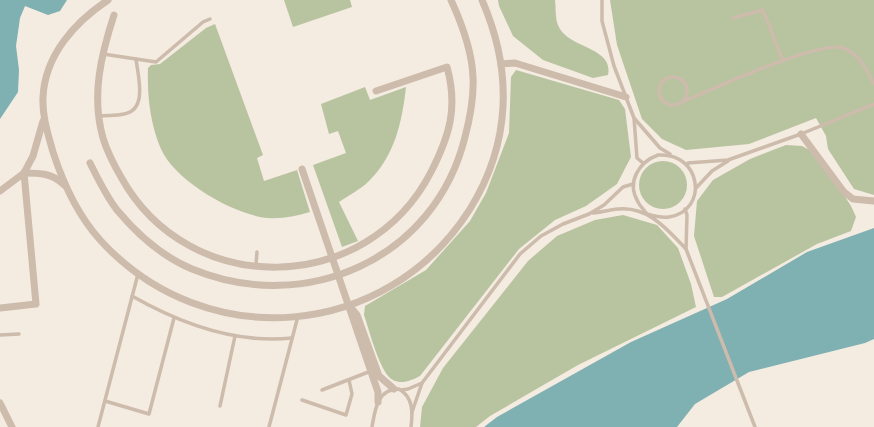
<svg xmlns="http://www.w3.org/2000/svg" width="874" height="427" font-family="'Golos Text',sans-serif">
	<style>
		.green { fill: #b8c4a0 }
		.water { fill: #7fb0b2 }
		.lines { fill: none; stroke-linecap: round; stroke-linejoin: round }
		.lane { stroke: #cdbbac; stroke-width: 3.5 }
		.street { stroke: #cdbbac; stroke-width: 7 }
	</style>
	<rect width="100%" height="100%" fill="#f4ebe1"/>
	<g class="green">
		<path d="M284,0H350L352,7L293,27Z"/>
		<path d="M498,0H555C556,7 555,18 558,25C567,49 614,46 608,75L593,78L543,60L513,36L499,6Z"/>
		<path d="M610,0H874V195L854,189L828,149L826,136L816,118L749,144L686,150L662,139L642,119L617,45Z"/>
		<path d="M215,24L263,155L257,158L264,181L297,170L310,212C296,216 282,219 268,218C234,215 175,181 161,149C150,124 147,94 148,68L151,65L160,64L206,28Z"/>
		<path d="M516,70L619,100L625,109L631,157L617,184L586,206L555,220L519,249L420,376C412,380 402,385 393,380C380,374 369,329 364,315L365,306L426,270L470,221L486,193L509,133L511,77Z"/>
		<path d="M365,87L370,100L406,87C402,122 395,155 369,181C361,189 349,195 339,202L358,241L342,247L313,165L346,153L338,131L329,134L321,104Z"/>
		<path d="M786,145L802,146L817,154L851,206L856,217L851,231L817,244L722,297H714L694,236L697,201L713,180L750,159Z"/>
		<circle cx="663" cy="185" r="24"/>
		<path d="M623,215L657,225L678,248L691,284L696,307L578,365L490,416L476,427H420L422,407L443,368L528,261L557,236L595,220Z"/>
	</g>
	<g class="water">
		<path d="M0,0H67L60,11L48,15L25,6L20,18L16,46L19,70L18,92L0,119Z"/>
		<path d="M874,228V339L865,343L749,372L695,404L677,427H484L497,417L631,342L727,299L807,252Z"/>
	</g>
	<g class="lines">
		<g class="lane">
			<path d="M602,0V21L614,66L634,118L637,158L643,163"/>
			<path d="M733,18L763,10L783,61"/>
			<path d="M103,54L156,62L203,22L210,19"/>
			<circle cx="673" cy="91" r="14"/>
			<path d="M682,102C711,90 819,40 843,48C859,53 867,71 874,84"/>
			<path d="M99,116C108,115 116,116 124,114C148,110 138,76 136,59"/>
			<path d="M634,118L660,148L670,154"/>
			<path d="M658,155C702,152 709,211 669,217C662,218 654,216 647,214C644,210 640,206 638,202C626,182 639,162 658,155Z"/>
			<path d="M687,165L688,163L728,160L801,134L874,104"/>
			<path d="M696,188L712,171L728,161"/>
			<path d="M685,209L687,215L686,249"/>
			<path d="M593,213C601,212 609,210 618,209C648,206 667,229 686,249L755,427"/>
			<path d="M256,264L257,252"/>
			<path d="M132,296C181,324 235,344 292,338"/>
			<path d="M0,335L19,334"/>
			<path d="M322,390L371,371"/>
			<path d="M401,390L408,389L422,383"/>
			<path d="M302,400L346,415L352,394L349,380"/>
			<path d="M105,401L149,414L174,318"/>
			<path d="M220,406L235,336"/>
			<path d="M412,412L422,383L520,254L541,236L563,224L589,214L604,205L623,187L633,184"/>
			<path d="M98,427L138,274"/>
			<path d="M269,427L298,316"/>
			<path d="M372,427C375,410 377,389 399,389C413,397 413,412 411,427"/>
		</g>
		<g class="street">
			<path d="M108,0C75,22 45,55 43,97C42,116 48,134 53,152C63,183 79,217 101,241C206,355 387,340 470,209C511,143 513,71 482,0"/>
			<path d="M114,15C101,55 91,96 103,138C107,151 114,165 121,177C189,300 367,296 431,172C450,135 458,107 447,67L376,91"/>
			<path d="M501,64L515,63L626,97"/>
			<path d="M801,134L844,192L853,199L874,201"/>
			<path d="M90,163C98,179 106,196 117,210C137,234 163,257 192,269C306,316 435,259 465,137C470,118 474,96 473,77C472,50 462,24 451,0"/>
			<path d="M302,169L378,392V402"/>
			<path d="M24,173C39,173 53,173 64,185"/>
			<path d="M0,191L24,173L33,156L43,121"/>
			<path d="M0,308L36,304L24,173"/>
			<path d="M352,309L357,315L379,376L394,389"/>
			<path d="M0,403L12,427"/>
		</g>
	</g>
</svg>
